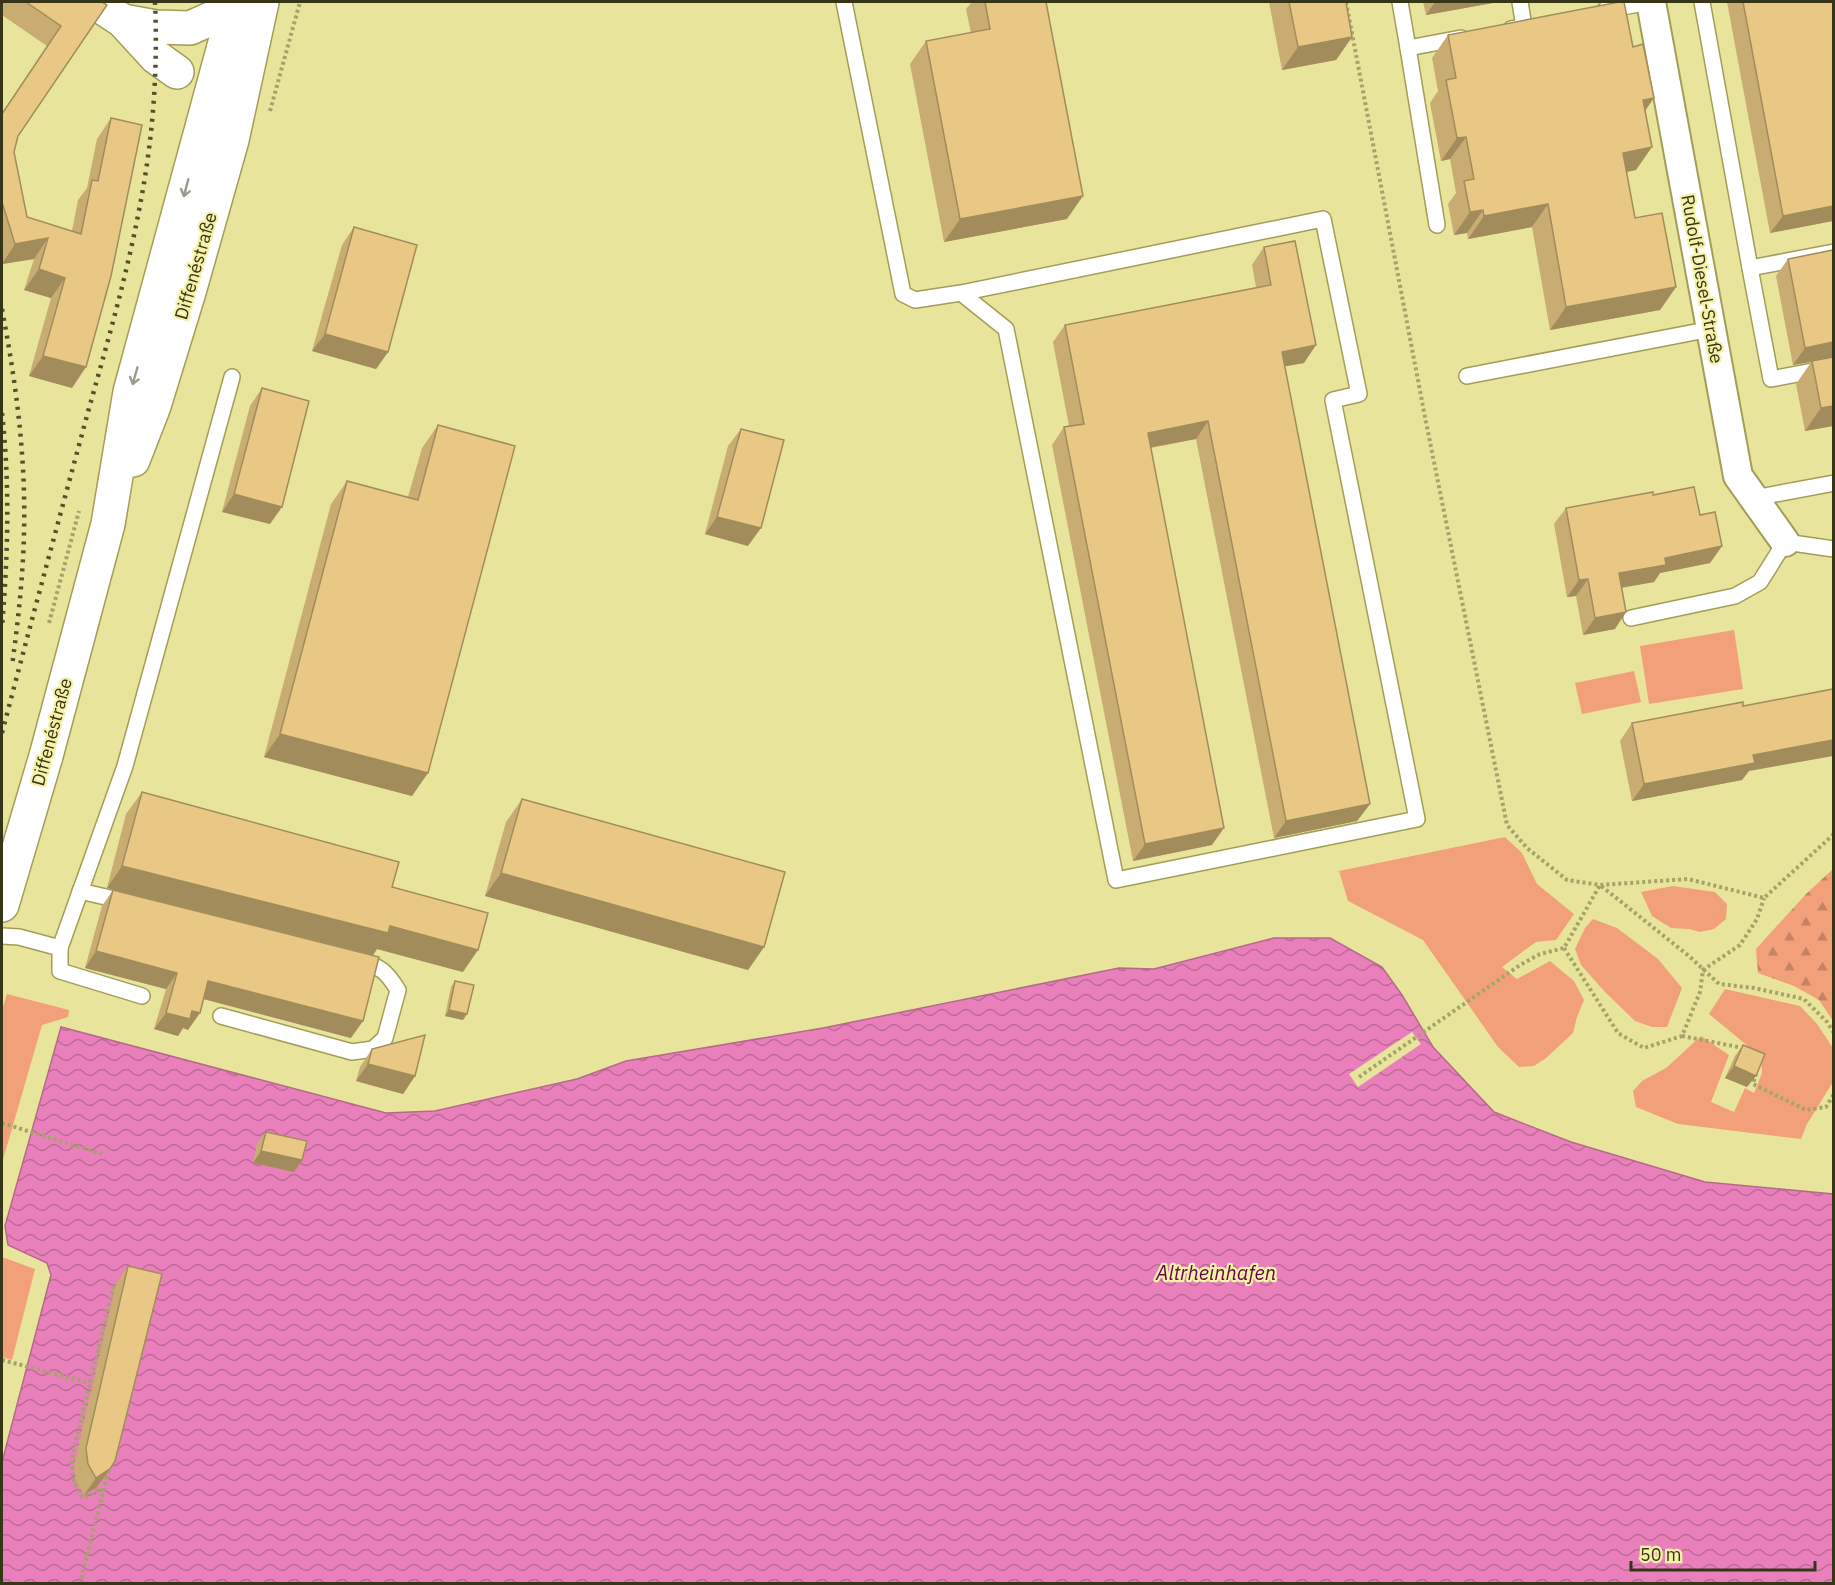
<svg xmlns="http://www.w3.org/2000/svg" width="1835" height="1585" font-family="'IBM Plex Sans',sans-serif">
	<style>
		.green { fill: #f2a07a }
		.forest { fill: url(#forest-firs) }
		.water { fill: url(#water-waves); stroke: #b46a8a; stroke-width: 1.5 }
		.pier { fill: #e8e49b }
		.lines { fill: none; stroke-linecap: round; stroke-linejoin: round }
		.lane-casing { stroke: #a29e57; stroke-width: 18 }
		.street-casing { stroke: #a29e57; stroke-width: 32 }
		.secondary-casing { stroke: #a29e57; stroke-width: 36 }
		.path { stroke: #a6a36a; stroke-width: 4; stroke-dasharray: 3 3; stroke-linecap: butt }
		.lane { stroke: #fff; stroke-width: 15 }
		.street { stroke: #fff; stroke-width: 28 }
		.secondary { stroke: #fff; stroke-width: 33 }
		.rail { stroke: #53512c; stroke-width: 4.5; stroke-dasharray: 3 6; stroke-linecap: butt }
		.wall { fill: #c8ac72 }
		.shaded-wall { fill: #a28c5c }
		.building { fill: #e8c884; stroke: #a28c5c; stroke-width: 1.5 }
		.oneway { stroke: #9b9a8b }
		.labels { text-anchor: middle; stroke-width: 4.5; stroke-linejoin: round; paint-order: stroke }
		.street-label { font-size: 18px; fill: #373517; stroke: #f5f2a7 }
		.water-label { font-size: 20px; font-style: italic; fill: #68064a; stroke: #f5f2a7 }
	</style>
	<defs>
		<pattern id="forest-firs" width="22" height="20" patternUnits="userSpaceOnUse" patternTransform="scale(1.5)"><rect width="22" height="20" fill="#f2a07a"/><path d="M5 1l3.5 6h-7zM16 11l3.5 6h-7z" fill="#c58363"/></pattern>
		<pattern id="water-waves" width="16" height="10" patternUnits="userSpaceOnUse" patternTransform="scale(1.5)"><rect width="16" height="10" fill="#e980bc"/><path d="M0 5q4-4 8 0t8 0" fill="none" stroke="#be6a98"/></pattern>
	</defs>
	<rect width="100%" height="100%" fill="#e8e49b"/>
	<g class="green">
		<path d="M1734,630L1743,689L1649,704L1640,646Z"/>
		<path d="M1634,671L1641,702L1582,714L1575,683Z"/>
		<path d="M1505,837L1522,853L1537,884L1574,914L1556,940L1536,942L1502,967L1517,979L1550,961L1574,981L1584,1000L1577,1017L1573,1033L1546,1058L1534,1066L1519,1067L1498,1047L1423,940L1348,901L1339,871Z"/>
		<path d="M1673,886L1715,892L1727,904L1726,919L1714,929L1700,932L1689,929L1671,928L1652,916L1641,892Z"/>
		<path d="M1593,919L1617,928L1658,959L1682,988L1667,1027H1652L1635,1021L1605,992L1581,965L1575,949L1585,928Z"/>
		<path d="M1725,989L1800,1006L1817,1024L1833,1048V1082L1807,1124L1801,1139L1678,1124L1636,1107L1633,1091L1642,1081L1666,1068L1701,1036L1729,1055L1711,1102L1734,1112L1745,1088L1754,1093L1762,1073L1761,1057L1709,1014Z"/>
		<path d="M7,994L69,1010L68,1017L42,1025L2,1163V1010Z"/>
		<path d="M2,1257L35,1269L12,1360L2,1357Z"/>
	</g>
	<path class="forest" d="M1833,869V1021L1819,1000L1794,986L1758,973L1756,949L1806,894Z"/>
	<path class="water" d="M1274,938H1330L1382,967L1402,995L1433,1047L1494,1112L1571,1142L1705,1182L1833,1194V1583L2,1584V1462L51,1275L47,1263L8,1245L5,1226L61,1027L386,1113L435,1111L577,1079L626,1061L823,1028L1119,968L1154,969Z"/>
	<path class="pier" d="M1412,1032L1421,1044L1358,1087L1349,1074Z"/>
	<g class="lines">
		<g class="lane-casing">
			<g id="lane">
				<path d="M844,2L903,294L915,300L961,293L1006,329L1116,880L1417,819L1333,400L1359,394L1323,219L961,293"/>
				<path d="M1400,2L1408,48L1461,38"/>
				<path d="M1702,2L1750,268L1834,252"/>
				<path d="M1605,10L1650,2"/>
				<path d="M1511,29L1524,27L1520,2"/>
				<path d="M1408,48L1437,225"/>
				<path d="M1750,268L1771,379L1834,367"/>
				<path d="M1467,376L1711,329"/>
				<path d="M1754,498L1834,483"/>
				<path d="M1631,618L1735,596L1760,582L1785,542L1834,549"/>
				<path d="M80,891L127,902"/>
				<path d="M2,936L19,937L60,948V971L142,996"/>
				<path d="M60,948L125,766L232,377"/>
				<path d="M221,1016L352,1052L373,1049L385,1038L398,990C386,971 381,967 360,961"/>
			</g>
		</g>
		<g class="street-casing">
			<path id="street" d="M1651,2L1738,476L1785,542"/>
		</g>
		<g class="secondary-casing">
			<g id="secondary">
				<path d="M94,2L123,21L156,57L177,72"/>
				<path d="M123,21L156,27L190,28L235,8"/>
				<path d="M133,460L154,406L189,292L232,140L262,2"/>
				<path d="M2,905L46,756L108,524L130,392L236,2"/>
			</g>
		</g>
		<g class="path">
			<path d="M1346,2L1425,417L1507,825L1527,848L1567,880L1600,885L1688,879L1764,898L1834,834"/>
			<path d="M270,111L300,2"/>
			<path d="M49,623L79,511"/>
			<path d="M1564,948L1618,1033L1644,1048L1682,1036L1700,992L1703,970L1740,945L1757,919L1764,898"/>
			<path d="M1682,1036L1738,1047L1742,1050"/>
			<path d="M1756,1073L1753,1084L1806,1110L1826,1107L1834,1094"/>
			<path d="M1359,1077L1520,965L1540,954L1564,948L1600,885L1689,956L1719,984L1754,988L1804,999L1827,1022L1834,1033"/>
			<path d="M2,1123L102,1154"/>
			<path d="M2,1360L90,1383"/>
			<path d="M103,1491L98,1489L91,1495L83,1498C72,1485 72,1472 72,1456L114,1285H116"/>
			<path d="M80,1584L109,1468"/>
		</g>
		<use href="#lane" class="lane"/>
		<use href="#street" class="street"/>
		<use href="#secondary" class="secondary"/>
		<g class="rail">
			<path d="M2,309C16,383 26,457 24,533C23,577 18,622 12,666"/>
			<path d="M2,413C10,484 8,556 2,626"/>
			<path d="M2,733C30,626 59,519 88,412C107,344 127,275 140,205C153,139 158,69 155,2"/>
		</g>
	</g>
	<g class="wall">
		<path d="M2,2H102L18,136L14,152L27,217L72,231L78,200L87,188L97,139L111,118L72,388L29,376L51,298L24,290L34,259L2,264V113L47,46L2,15Z"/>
		<path d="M972,2H1046L1067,219L944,242L910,64L926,41L971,33L966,9Z"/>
		<path d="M1269,2H1346L1352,37L1336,60L1282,70Z"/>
		<path d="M1423,2H1494L1493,3L1426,15Z"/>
		<path d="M1727,2H1833V221L1770,233Z"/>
		<path d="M1448,35L1645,111L1636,170L1626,172L1635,218L1676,287L1660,310L1550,330L1532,227L1468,239L1467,233L1454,235L1448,204L1456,193L1450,159L1441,161L1430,103L1438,91L1432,58Z"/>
		<path d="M354,227L388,352L376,369L312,351L342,245Z"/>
		<path d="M1264,247L1304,363L1285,366L1370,804L1357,821L1274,838L1196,439L1151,448L1212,845L1133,861L1052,445L1064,427L1069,426L1053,342L1065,325L1256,287L1252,265Z"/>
		<path d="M1788,259L1833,426L1805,431L1796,384L1812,361L1793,365L1776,276Z"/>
		<path d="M262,388L270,524L222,512L250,406Z"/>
		<path d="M438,425L412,796L264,757L331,504L347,481L408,497L422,448Z"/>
		<path d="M741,429L748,546L705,534L728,446Z"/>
		<path d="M1653,495L1700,515L1722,546L1710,563L1660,573L1654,582L1622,588L1615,629L1583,635L1576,596L1567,597L1554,524L1566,508Z"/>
		<path d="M1743,706L1749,771L1742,780L1632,801L1620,741L1632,723Z"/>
		<path d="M142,792L392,887L463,972L377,949L373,955L107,888L126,814Z"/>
		<path d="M522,799L764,947L748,970L485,896L506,822Z"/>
		<path d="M113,890L351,1038L203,999L188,1030L183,1028L178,1036L154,1029L166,989L85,968L102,906Z"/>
		<path d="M455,981L463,1020L445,1016L451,987Z"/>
		<path d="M1743,1045L1747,1087L1725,1078L1735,1056Z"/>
		<path d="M372,1049L415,1076L403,1094L356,1081L360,1067Z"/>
		<path d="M266,1132L294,1172L253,1163L257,1143Z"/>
		<path d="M128,1266L115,1461L97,1487L84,1495L76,1481L74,1465L116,1284Z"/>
	</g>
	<g class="shaded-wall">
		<path d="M1435,2H1494L1493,3L1426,15Z"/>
		<path d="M1352,37L1336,60L1282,70L1298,47Z"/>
		<path d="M1654,98L1638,121L1643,100Z"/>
		<path d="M1466,137L1450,159L1441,161L1457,138Z"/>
		<path d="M1652,147L1636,170L1607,176L1623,153Z"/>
		<path d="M1083,196L1067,219L944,242L960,219Z"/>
		<path d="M1548,204L1532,227L1468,239L1484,216Z"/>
		<path d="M1833,206V221L1770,233L1783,216Z"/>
		<path d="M1483,210L1467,233L1454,235L1470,212Z"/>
		<path d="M48,238L34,259L2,264L15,244Z"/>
		<path d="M39,269L65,278L51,298L24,290Z"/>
		<path d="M1676,287L1660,310L1550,330L1566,307Z"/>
		<path d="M325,334L388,352L376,369L312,351Z"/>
		<path d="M1833,342V358L1793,365L1805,348Z"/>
		<path d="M1316,345L1304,363L1270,369L1282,352Z"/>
		<path d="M43,356L86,367L72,388L29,376Z"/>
		<path d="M1833,406V426L1805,431L1821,408Z"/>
		<path d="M1208,421L1196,439L1136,450L1148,433Z"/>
		<path d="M234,494L282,507L270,524L222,512Z"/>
		<path d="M717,517L761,528L748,546L705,534Z"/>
		<path d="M1722,546L1710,563L1660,573L1654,582L1607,590L1619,573L1665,558Z"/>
		<path d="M1588,579L1576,596L1567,597L1579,580Z"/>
		<path d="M1626,612L1615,629L1583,635L1595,618Z"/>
		<path d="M280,734L428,773L412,796L264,757Z"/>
		<path d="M1833,740V756L1749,771L1742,780L1632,801L1644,784L1753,755Z"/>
		<path d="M1370,804L1357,821L1274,838L1286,821Z"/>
		<path d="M1224,828L1212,845L1133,861L1145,844Z"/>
		<path d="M122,866L390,926L478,950L463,972L377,949L373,955L107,888Z"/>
		<path d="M501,873L764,947L748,970L485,896Z"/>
		<path d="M96,951L177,973L166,989L85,968Z"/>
		<path d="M208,981L363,1021L351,1038L196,997Z"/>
		<path d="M449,1010L467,1014L463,1020L445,1016Z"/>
		<path d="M192,1011L200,1013L188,1030L183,1028L178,1036L154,1029L166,1013Z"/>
		<path d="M368,1064L415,1076L403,1094L356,1081Z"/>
		<path d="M1734,1066L1756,1076L1747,1087L1725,1078Z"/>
		<path d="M261,1151L302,1160L294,1172L253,1163Z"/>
		<path d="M110,1469L97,1487L84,1495L96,1478Z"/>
	</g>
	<g class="building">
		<path d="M26,2H102L107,5L18,136L14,152L27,217L81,234L92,180L98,181L111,118L142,125L111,276L86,367L43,356L65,278L39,269L48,238L15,244L2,202V114L61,26Z"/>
		<path d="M985,2H1046L1083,196L960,219L926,41L990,29Z"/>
		<path d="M1289,2H1346L1352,37L1298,47Z"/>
		<path d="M1619,2H1624L1633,47L1643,44L1654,98L1643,100L1652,147L1623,153L1635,218L1662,213L1676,287L1566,307L1548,204L1484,216L1483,210L1470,212L1464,181L1474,179L1466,137L1457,138L1446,80L1456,78L1448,35Z"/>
		<path d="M1743,2H1833V206L1783,216Z"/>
		<path d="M354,227L417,245L388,352L325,334Z"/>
		<path d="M1295,241L1316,345L1282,352L1370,804L1286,821L1208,421L1148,433L1224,828L1145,844L1064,427L1084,424L1065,325L1271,285L1264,247Z"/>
		<path d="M1833,250V342L1805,348L1788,259Z"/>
		<path d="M1833,357V406L1821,408L1812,361Z"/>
		<path d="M262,388L309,401L282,507L234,494Z"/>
		<path d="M438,425L515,446L428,773L280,734L347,481L418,500Z"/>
		<path d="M741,429L784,440L761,528L717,517Z"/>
		<path d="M1694,487L1700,515L1715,512L1722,546L1665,558L1666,565L1619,573L1626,612L1595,618L1588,579L1579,580L1566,508L1653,492V495Z"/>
		<path d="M1833,689V740L1753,755L1755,763L1644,784L1632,723L1743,702V706Z"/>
		<path d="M142,792L399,862L392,887L488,913L478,950L390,926L388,933L122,866Z"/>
		<path d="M522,799L785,872L764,947L501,873Z"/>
		<path d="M113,890L379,957L363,1021L208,981L200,1013L192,1011L190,1019L166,1013L177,973L96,951Z"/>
		<path d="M455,981L474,985L467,1014L449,1010Z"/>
		<path d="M425,1035L415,1076L368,1064L372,1049Z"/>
		<path d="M1743,1045L1765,1054L1756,1076L1734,1066Z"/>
		<path d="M266,1132L307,1141L302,1160L261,1151Z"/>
		<path d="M128,1266L162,1274L115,1461L110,1469L96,1478L88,1464L86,1448Z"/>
	</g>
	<defs><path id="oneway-shaft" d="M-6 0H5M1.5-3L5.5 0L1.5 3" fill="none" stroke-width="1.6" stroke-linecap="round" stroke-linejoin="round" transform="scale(1.5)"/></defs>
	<g class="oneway">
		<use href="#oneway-shaft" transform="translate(186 188) rotate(105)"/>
		<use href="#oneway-shaft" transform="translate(135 376) rotate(106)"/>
	</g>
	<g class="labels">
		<g class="street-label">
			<text transform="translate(196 266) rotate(-74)" y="6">Diffenéstraße</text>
			<text transform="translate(1702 279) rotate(80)" y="6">Rudolf-Diesel-Straße</text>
			<text transform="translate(52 732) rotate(-75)" y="6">Diffenéstraße</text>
		</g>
		<g class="water-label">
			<text x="1216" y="1280">Altrheinhafen</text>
		</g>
	</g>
	<rect width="1835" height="1585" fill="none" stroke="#373517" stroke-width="6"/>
	<path d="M1631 1561v9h184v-9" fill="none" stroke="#373517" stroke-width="3"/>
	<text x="1640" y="1561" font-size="18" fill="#373517" stroke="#f5f2a7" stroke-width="4.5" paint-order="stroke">50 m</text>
</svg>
